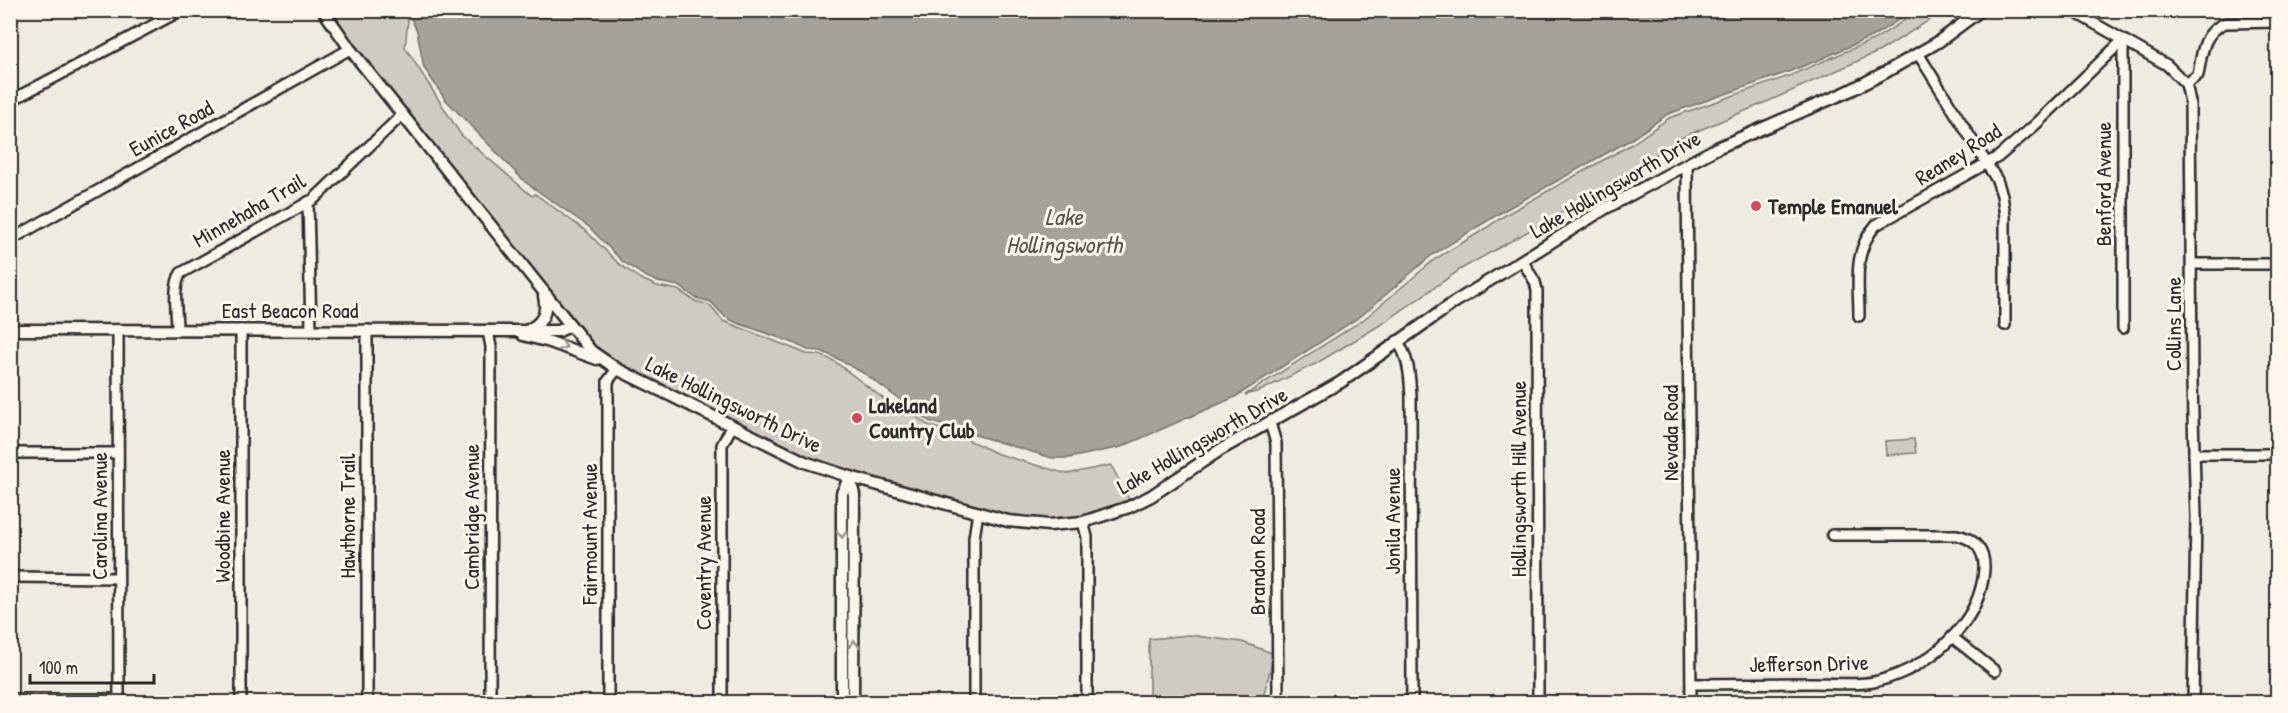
<svg xmlns="http://www.w3.org/2000/svg" width="2288" height="713" font-family="'Patrick Hand',sans-serif">
	<style>
		.green { fill: #cecbc2; stroke: #7c7b76; stroke-width: 1.5 }
		.water { fill: #a4a29a; stroke: #74726e; stroke-width: 1.5 }
		.lines { fill: none; stroke-linecap: round; stroke-linejoin: round }
		.minor-casing { stroke: #2b2b2b; stroke-width: 14 }
		.tertiary-casing { stroke: #2b2b2b; stroke-width: 15 }
		.minor { stroke: #fbf7ec; stroke-width: 9 }
		.tertiary { stroke: #fbf7ec; stroke-width: 10 }
		.oneway { stroke: #93918c }
		.poi-dot { fill: #d1495b; stroke: #fbf7ec; stroke-width: 2 }
		.labels { text-anchor: middle; stroke-width: 6; stroke-linejoin: round; paint-order: stroke }
		.street-label { font-size: 22px; fill: #2b2b2b; stroke: #fbf7ec }
		.poi-label { font-size: 22px; font-weight: bold; fill: #2b2b2b; stroke: #fbf7ec; text-anchor: start }
		.water-label { font-size: 24px; font-style: italic; fill: #555552; stroke: #fbf7ec }
	</style>
	<rect width="100%" height="100%" fill="#eeebe0"/>
	<filter id="ink" filterUnits="userSpaceOnUse"><feTurbulence type="fractalNoise" baseFrequency=".0167" numOctaves="2"/><feDisplacementMap in="SourceGraphic" scale="12" xChannelSelector="R" yChannelSelector="G"/><feConvolveMatrix kernelMatrix="1 2 1 2 8 2 1 2 1" color-interpolation-filters="sRGB"/></filter>
	<g filter="url(#ink)">
		<g class="green">
			<path d="M1914,10L1944,11L1880,51L1771,100L1683,137L1586,199L1461,269L1385,322L1317,363L1260,391L1245,395L1363,320L1435,259L1480,232L1507,214L1632,144L1669,118L1789,76L1875,39L1899,24Z"/>
			<path d="M332,11H402L408,20L405,47L461,135L532,196L535,194L586,231L619,264L641,279L657,286L678,290L695,301L709,305L723,321L734,325L807,354L820,355L834,361L888,402L913,414L928,425L958,435L998,454L1067,474L1111,465L1130,501L1082,517L1049,520L1009,516L854,473L807,457L619,365L594,348L360,54Z"/>
			<path d="M1914,439L1916,453L1886,455L1885,441Z"/>
			<path d="M1189,635L1242,642L1272,653V662L1263,698L1230,702H1149V639Z"/>
		</g>
		<path class="water" d="M407,11H1908L1897,21L1873,36L1821,59L1788,72L1668,114L1630,140L1505,210L1432,255L1361,316L1235,397L1121,447L1069,458H1052L929,421L865,374L838,359L821,351L808,350L791,342L735,322L725,317L711,302L696,298L679,286L658,282L643,275L622,261L589,227L525,182L445,99L424,68L417,31Z"/>
		<g class="lines">
			<g class="minor-casing">
				<g id="minor">
					<path d="M2071,10L2167,65L2186,84L2190,102L2192,383L2196,517L2193,702"/>
					<path d="M2123,40V328"/>
					<path d="M1919,55L1997,180L2002,195L2005,216V325"/>
					<path d="M2186,84L2198,75C2202,54 2202,33 2225,23L2278,22"/>
					<path d="M10,101L182,10"/>
					<path d="M1687,164L1691,702"/>
					<path d="M308,202L311,330"/>
					<path d="M10,240L350,49"/>
					<path d="M1522,260L1535,282L1537,290L1538,702"/>
					<path d="M2193,264H2278"/>
					<path d="M1859,316C1859,283 1852,252 1876,225L1998,157L2035,125L2123,40"/>
					<path d="M177,329C177,312 172,287 181,273L314,199L403,114"/>
					<path d="M118,330L119,702"/>
					<path d="M241,330V702"/>
					<path d="M488,331L491,347L490,702"/>
					<path d="M1397,341C1409,356 1410,378 1411,397L1412,702"/>
					<path d="M1270,423L1276,443L1278,696L1281,702"/>
					<path d="M10,453H118"/>
					<path d="M2194,454H2278"/>
					<path d="M1083,522L1087,537V702"/>
					<path d="M10,577L118,578"/>
					<path d="M1952,637L1995,671"/>
					<path d="M1692,684C1732,684 1773,683 1814,683C1835,683 1858,686 1878,681C1928,668 1981,624 1984,569C1985,550 1974,538 1956,535H1832"/>
					<path d="M10,699H119"/>
					<path d="M367,702V330"/>
					<path d="M608,702V381L617,369"/>
					<path d="M722,702V445L732,426"/>
					<path d="M974,702V538L978,512"/>
				</g>
			</g>
			<g class="tertiary-casing">
				<g id="tertiary">
					<path d="M323,10L350,49L591,351L617,369L805,462L850,477L1008,521L1049,525L1083,522L1129,507L1151,496L1220,450L1341,382L1455,302L1606,208L1717,148L1849,91L1886,72L1938,42L1981,10"/>
					<path d="M10,330L541,331H559L569,326"/>
					<path d="M526,331C542,324 548,314 544,296"/>
					<path d="M523,335L550,342L597,359"/>
					<path d="M850,477L854,495L853,702"/>
					<path d="M842,702V493L850,477"/>
				</g>
			</g>
			<use href="#minor" class="minor"/>
			<use href="#tertiary" class="tertiary"/>
		</g>
		<defs><path id="oneway-chevron" d="M-2-3.5L2.5 0L-2 3.5" fill="none" stroke-width="1.6" stroke-linecap="round" stroke-linejoin="round" transform="scale(1.5)"/></defs>
		<g class="oneway">
			<use href="#oneway-chevron" transform="translate(563 346) rotate(19)"/>
			<use href="#oneway-chevron" transform="translate(842 534) rotate(89)"/>
			<use href="#oneway-chevron" transform="translate(854 644) rotate(-90)"/>
		</g>
	</g>
	<g class="poi-dot">
		<circle cx="1756" cy="206" r="6"/>
		<circle cx="857" cy="418" r="6"/>
	</g>
	<g class="labels">
		<g class="street-label">
			<text transform="translate(171 128) rotate(-29)" y="8">Eunice Road</text>
			<text transform="translate(1958 154) rotate(-32)" y="8">Reaney Road</text>
			<text transform="translate(1615 184) rotate(-30)" y="8">Lake Hollingsworth Drive</text>
			<text transform="translate(2103 184) rotate(-90)" y="8">Benford Avenue</text>
			<text transform="translate(249 210) rotate(-30)" y="8">Minnehaha Trail</text>
			<text x="290" y="318">East Beacon Road</text>
			<text transform="translate(2173 324) rotate(-90)" y="8">Collins Lane</text>
			<text transform="translate(734 404) rotate(26)" y="8">Lake Hollingsworth Drive</text>
			<text transform="translate(1670 433) rotate(-90)" y="8">Nevada Road</text>
			<text transform="translate(1202 440) rotate(-30)" y="8">Lake Hollingsworth Drive</text>
			<text transform="translate(1518 479) rotate(-90)" y="8">Hollingsworth Hill Avenue</text>
			<text transform="translate(99 516) rotate(-90)" y="8">Carolina Avenue</text>
			<text transform="translate(222 516) rotate(-90)" y="8">Woodbine Avenue</text>
			<text transform="translate(347 516) rotate(-90)" y="8">Hawthorne Trail</text>
			<text transform="translate(471 517) rotate(-90)" y="8">Cambridge Avenue</text>
			<text transform="translate(1392 521) rotate(-90)" y="8">Jonila Avenue</text>
			<text transform="translate(589 534) rotate(-90)" y="8">Fairmount Avenue</text>
			<text transform="translate(1257 562) rotate(-90)" y="8">Brandon Road</text>
			<text transform="translate(703 563) rotate(-90)" y="8">Coventry Avenue</text>
			<text transform="translate(1809 663) rotate(-1)" y="8">Jefferson Drive</text>
		</g>
		<g class="poi-label">
			<text x="1768" y="214">Temple Emanuel</text>
			<text x="869" y="413">Lakeland<tspan x="869" dy="25">Country Club</tspan></text>
		</g>
		<g class="water-label">
			<text x="1064" y="225">Lake<tspan x="1064" dy="28">Hollingsworth</tspan></text>
		</g>
	</g>
	<rect width="2288" height="713" fill="none" stroke="#fbf7ec" stroke-width="36"/>
	<rect x="18" y="18" width="2252" height="677" fill="none" stroke="#2b2b2b" stroke-width="2" filter="url(#ink)"/>
	<path d="M30 674v9h124v-9" fill="none" stroke="#2b2b2b" stroke-width="3"/>
	<text x="39" y="674" font-size="18" fill="#2b2b2b" stroke="#fbf7ec" stroke-width="4.5" paint-order="stroke">100 m</text>
</svg>
